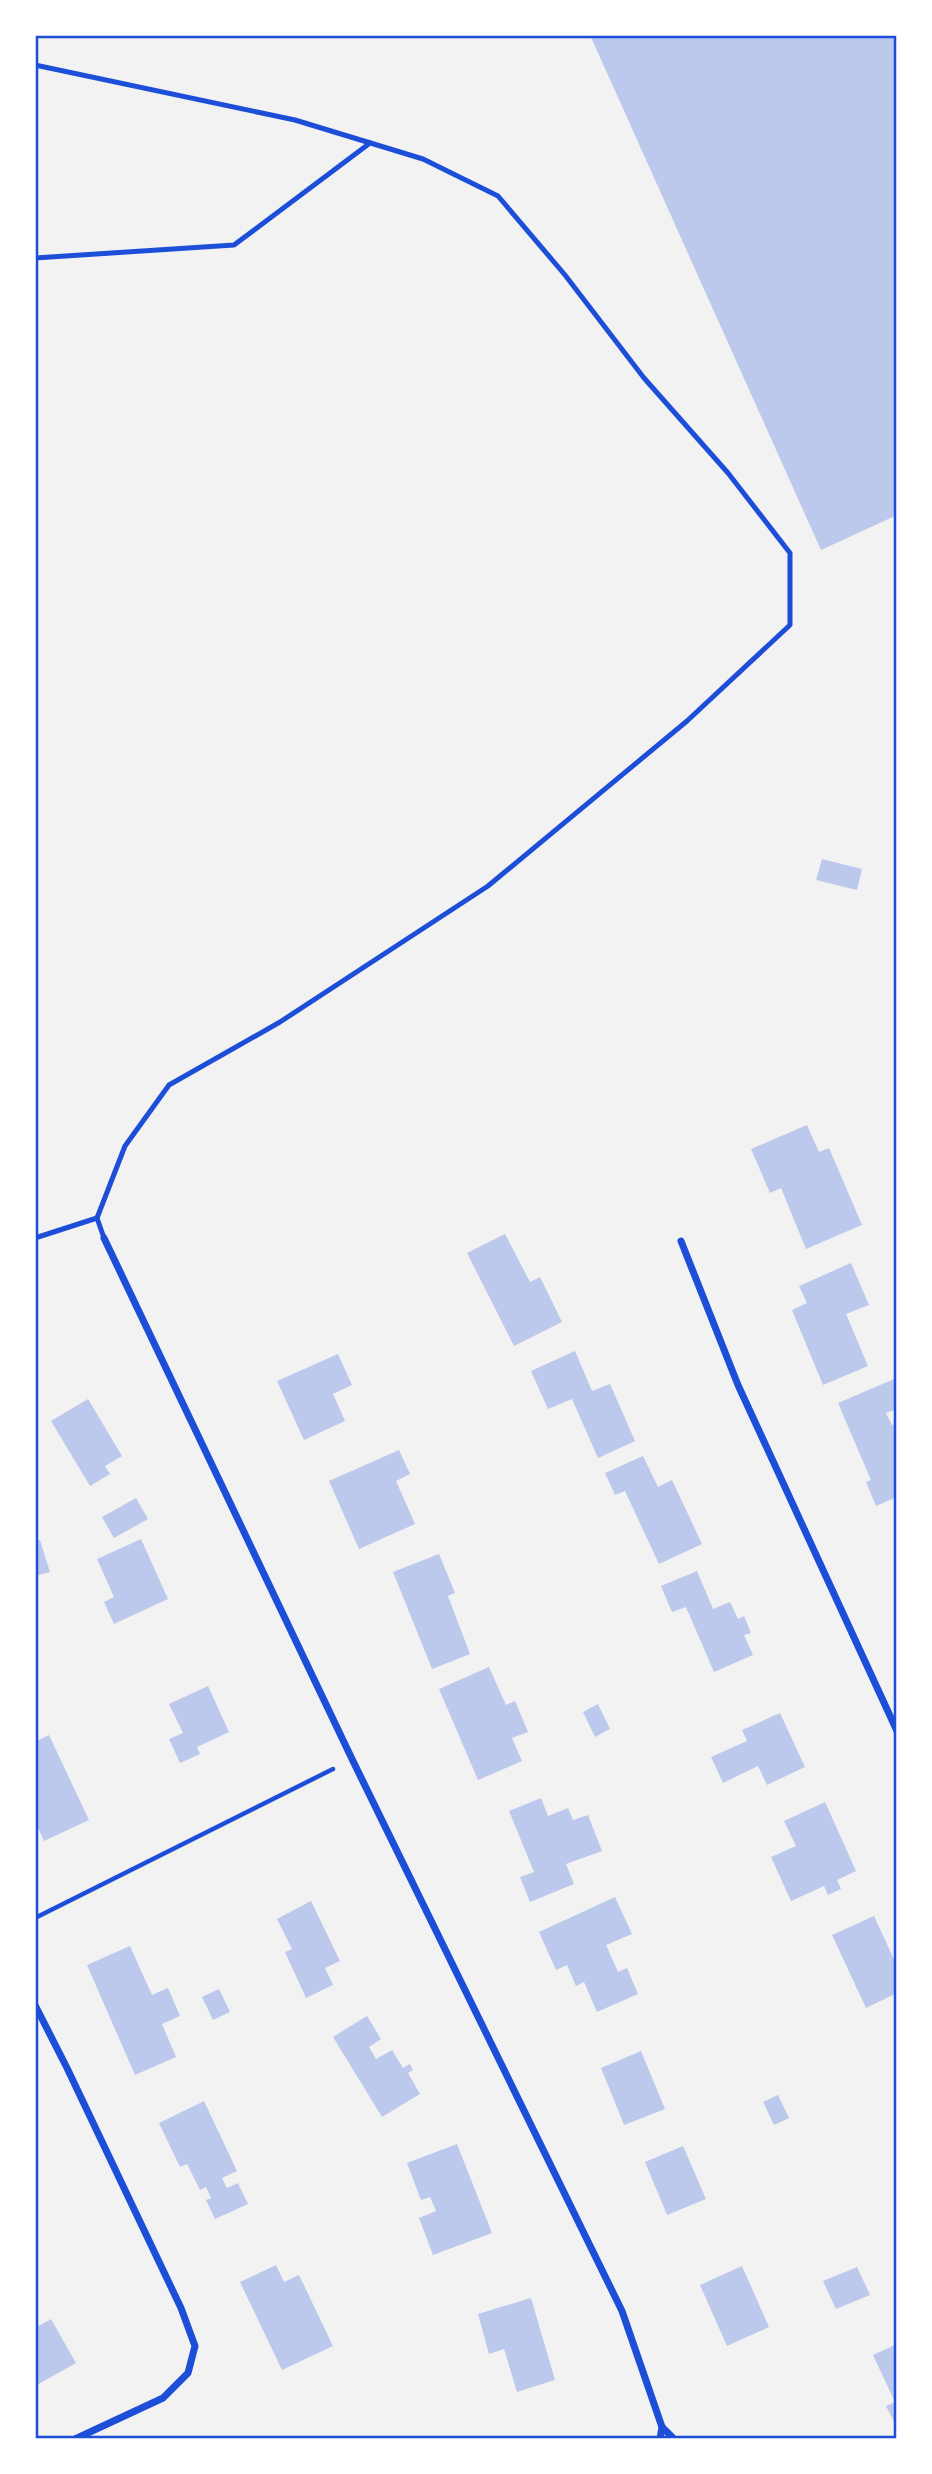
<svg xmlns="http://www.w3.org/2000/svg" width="932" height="2474" font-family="Manrope,sans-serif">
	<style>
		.building { fill: #bdc9ec }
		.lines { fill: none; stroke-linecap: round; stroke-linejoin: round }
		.path { stroke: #1d4ed8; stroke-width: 4.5 }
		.service { stroke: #1d4ed8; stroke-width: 5 }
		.minor { stroke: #1d4ed8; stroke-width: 7 }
		.neatline { fill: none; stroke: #1d4ed8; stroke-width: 2.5 }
	</style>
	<rect width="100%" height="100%" fill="#f2f2f2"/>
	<g class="building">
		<path d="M590,35H897V515L821,550Z"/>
		<path d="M822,859L862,869L857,890L816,880Z"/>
		<path d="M807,1125L819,1152L829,1148L862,1225L806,1249L781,1188L770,1193L751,1149Z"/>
		<path d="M505,1234L530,1282L540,1277L562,1322L514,1346L467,1253Z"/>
		<path d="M851,1263L869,1305L846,1314L868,1366L823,1385L792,1310L807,1303L799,1286Z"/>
		<path d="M575,1351L592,1391L610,1384L635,1441L598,1458L572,1399L548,1409L531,1371Z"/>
		<path d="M338,1354L352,1385L333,1394L345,1421L304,1440L277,1381Z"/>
		<path d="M894,1379L897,1387V1409L886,1413L892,1425L897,1423V1497L876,1506L866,1482L871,1480L838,1403Z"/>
		<path d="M88,1399L122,1456L105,1466L110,1474L90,1486L51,1421Z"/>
		<path d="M399,1450L410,1474L396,1481L415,1524L359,1549L329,1481Z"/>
		<path d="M643,1456L658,1487L672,1480L702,1544L659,1564L625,1491L615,1495L605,1473Z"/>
		<path d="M136,1498L148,1519L114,1538L102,1517Z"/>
		<path d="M141,1539L168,1599L114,1624L104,1602L114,1597L97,1559Z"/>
		<path d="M40,1540L50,1572L35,1576V1542Z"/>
		<path d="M439,1554L455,1593L448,1596L470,1654L432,1669L393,1572Z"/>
		<path d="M697,1571L713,1609L730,1602L738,1619L744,1616L751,1633L744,1635L753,1655L714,1672L686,1607L672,1612L661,1586Z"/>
		<path d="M489,1667L506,1705L515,1701L528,1732L512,1738L522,1761L478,1780L439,1689Z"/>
		<path d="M208,1686L229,1732L197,1747L200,1754L180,1763L169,1739L183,1733L169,1704Z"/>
		<path d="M598,1704L610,1729L595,1737L583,1712Z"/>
		<path d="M780,1713L805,1767L767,1785L758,1766L723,1783L711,1757L747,1741L742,1730Z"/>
		<path d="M49,1735L89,1820L44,1841L35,1821V1742Z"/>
		<path d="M541,1798L548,1816L568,1808L573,1820L588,1815L602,1851L566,1864L574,1884L530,1902L520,1877L534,1872L509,1811Z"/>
		<path d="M825,1802L856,1871L837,1880L841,1889L828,1895L824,1886L791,1901L771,1857L796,1846L784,1821Z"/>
		<path d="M615,1897L632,1934L606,1945L618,1972L627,1968L638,1994L597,2012L584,1982L576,1986L567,1965L556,1970L539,1932Z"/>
		<path d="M311,1901L340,1961L325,1968L333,1985L306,1998L285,1952L292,1949L277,1919Z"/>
		<path d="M874,1916L897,1966V1993L866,2008L832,1935Z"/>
		<path d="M130,1946L152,1995L168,1988L180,2016L162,2024L176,2057L135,2075L87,1965Z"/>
		<path d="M219,1989L230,2012L213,2020L202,1997Z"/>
		<path d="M367,2016L381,2039L369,2047L376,2059L392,2050L403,2068L410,2064L413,2070L408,2073L420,2094L382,2117L333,2037Z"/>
		<path d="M641,2051L665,2109L624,2125L601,2068Z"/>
		<path d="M778,2095L789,2118L774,2125L763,2102Z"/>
		<path d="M204,2101L237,2171L222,2178L227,2188L238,2183L248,2204L215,2219L206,2200L211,2198L206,2187L200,2190L187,2164L180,2167L159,2123Z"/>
		<path d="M457,2144L492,2233L433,2255L419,2218L436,2211L430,2197L421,2200L407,2163Z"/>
		<path d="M683,2146L706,2199L667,2215L645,2162Z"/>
		<path d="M276,2265L284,2282L299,2275L333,2346L282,2370L240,2282Z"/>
		<path d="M742,2266L769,2327L727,2346L700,2285Z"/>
		<path d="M857,2267L870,2295L836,2309L823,2281Z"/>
		<path d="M531,2298L555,2380L517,2392L504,2349L489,2354L478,2314Z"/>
		<path d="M51,2319L76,2363L35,2386V2328Z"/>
		<path d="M897,2344V2428L886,2406L895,2402L873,2355Z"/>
	</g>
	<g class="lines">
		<path class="path" d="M35,1918L333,1769"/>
		<g class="service">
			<path d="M35,65L295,120L423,159L498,196L565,275L644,378L728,473L790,553V625L687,721L488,886L280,1022L169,1085L125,1146L97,1218"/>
			<path d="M35,258L234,245L370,143"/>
			<path d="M35,1238L97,1218L104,1238"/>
		</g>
		<g class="minor">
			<path d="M104,1238L352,1759L622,2311L662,2427L660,2439"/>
			<path d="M681,1241L738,1385L897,1731"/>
			<path d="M35,2005L67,2068L181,2308L195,2346L188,2373L163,2398L75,2439"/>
			<path d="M662,2427L674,2439"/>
		</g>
	</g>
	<rect width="932" height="2474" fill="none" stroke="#ffffff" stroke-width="74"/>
	<rect x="37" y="37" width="858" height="2400" class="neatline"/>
</svg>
